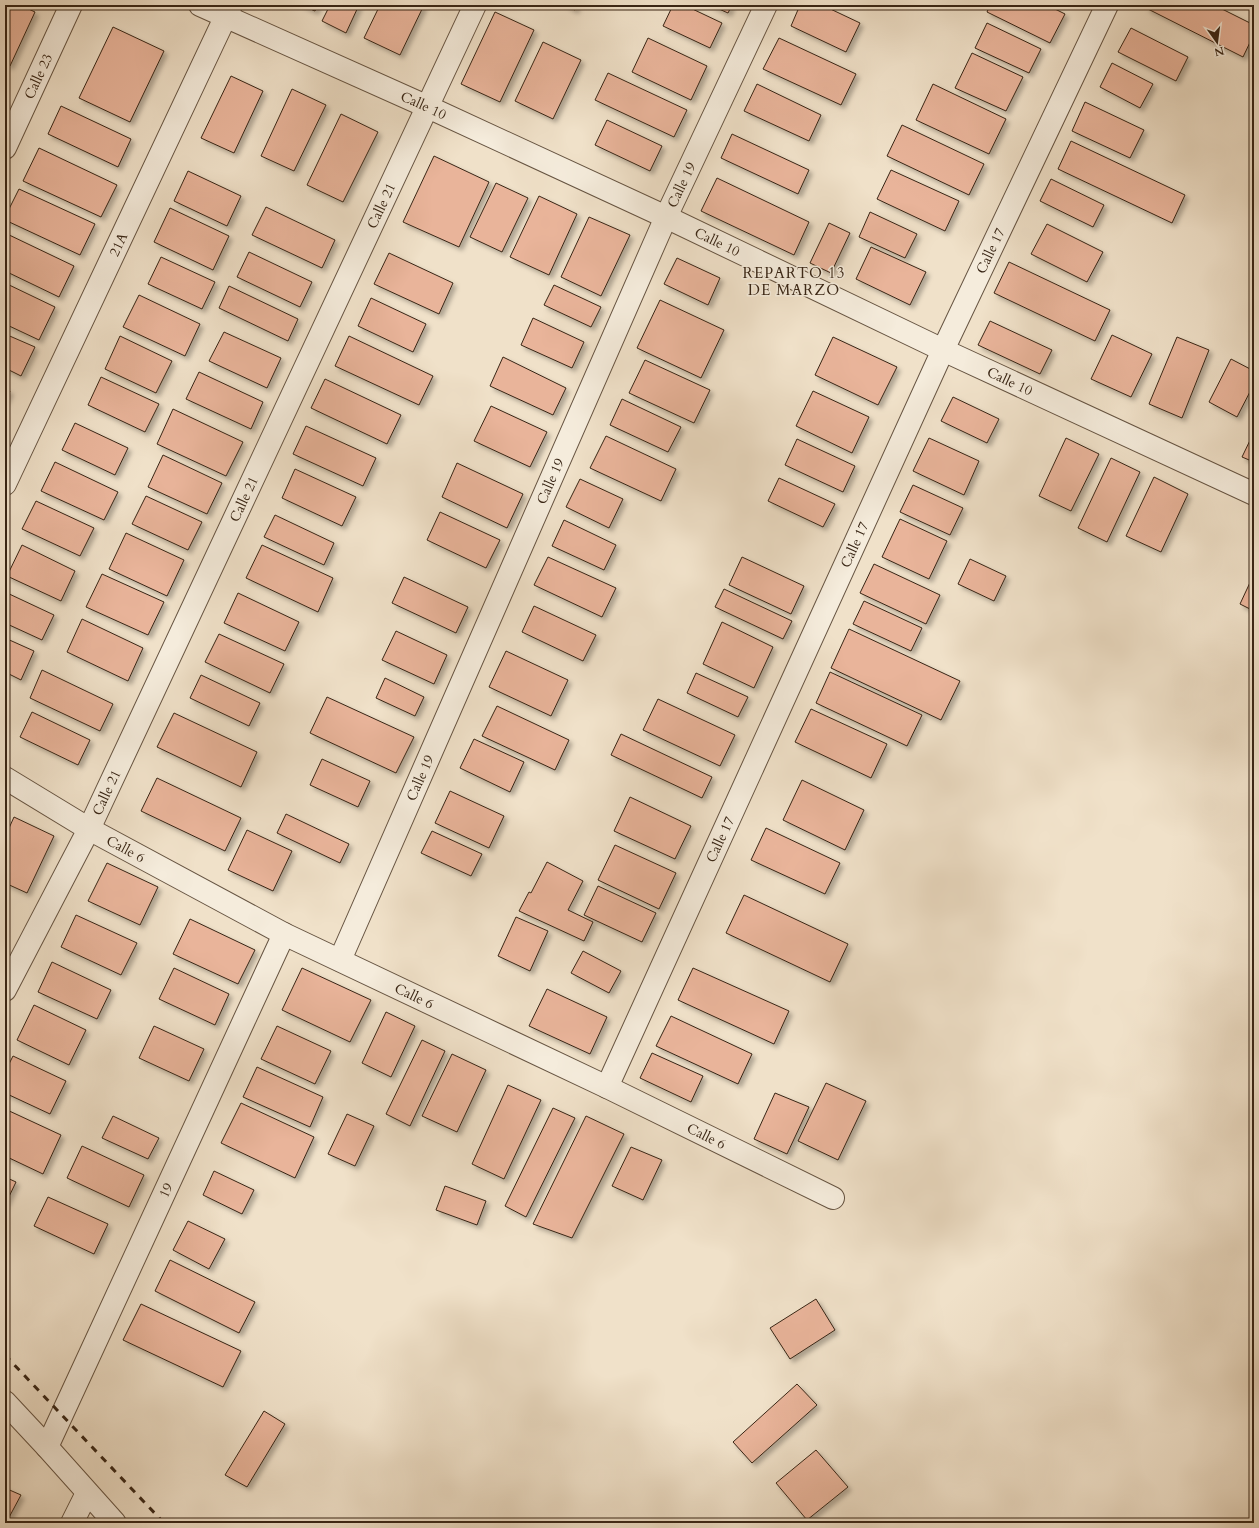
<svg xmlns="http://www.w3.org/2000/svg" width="1259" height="1528" font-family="Cardo,serif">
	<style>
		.building { fill: #e9b49a; stroke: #382515; filter: url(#shadow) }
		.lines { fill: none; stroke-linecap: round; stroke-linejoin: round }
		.minor-casing { stroke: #665442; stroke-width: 24 }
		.minor { stroke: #f5ecdc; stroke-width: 22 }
		.rail { stroke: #382515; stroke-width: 3; stroke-dasharray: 7 7; stroke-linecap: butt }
		.labels { text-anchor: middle; stroke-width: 3; stroke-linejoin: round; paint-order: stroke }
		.street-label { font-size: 14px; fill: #382515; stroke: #f5ecdc }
		.neighbourhood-label { font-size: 15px; letter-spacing: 1px; fill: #382515; stroke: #f5ecdc }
	</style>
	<defs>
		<filter id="shadow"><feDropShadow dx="3.5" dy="3.5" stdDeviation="2" flood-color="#0004"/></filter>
	</defs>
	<rect width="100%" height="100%" fill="#f0e1c9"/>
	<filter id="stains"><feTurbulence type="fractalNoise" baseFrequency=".005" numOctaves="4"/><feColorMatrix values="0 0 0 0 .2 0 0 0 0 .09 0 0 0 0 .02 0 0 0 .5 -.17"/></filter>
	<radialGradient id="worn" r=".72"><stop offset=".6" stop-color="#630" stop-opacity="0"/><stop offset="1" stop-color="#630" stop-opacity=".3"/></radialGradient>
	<g class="building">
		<path d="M5,5H20L35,12L10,66L5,64Z"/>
		<path d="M301,5H318L315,11Z"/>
		<path d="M330,5H359L346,33L322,21Z"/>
		<path d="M380,5H424L400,55L364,38Z"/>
		<path d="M565,5H577L575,10Z"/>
		<path d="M673,5H684L722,23L710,48L663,26Z"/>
		<path d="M710,5H732L728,13Z"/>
		<path d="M800,5H822L860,23L846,52L791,26Z"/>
		<path d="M990,5H1047L1065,14L1050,43L987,12Z"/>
		<path d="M1147,5H1214L1254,25V34L1243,57L1146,8Z"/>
		<path d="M495,12L534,30L500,102L461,84Z"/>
		<path d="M987,23L1041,49L1029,73L975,48Z"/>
		<path d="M113,27L164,51L130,122L79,98Z"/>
		<path d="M1131,28L1188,57L1176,81L1118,52Z"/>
		<path d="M648,38L707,66L691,100L632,72Z"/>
		<path d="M779,38L856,74L841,105L763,69Z"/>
		<path d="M543,42L581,60L553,119L515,101Z"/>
		<path d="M972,53L1023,77L1006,111L955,88Z"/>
		<path d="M1112,63L1153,84L1140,108L1100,87Z"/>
		<path d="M608,73L687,110L674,137L595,100Z"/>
		<path d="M231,76L263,91L234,153L201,138Z"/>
		<path d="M757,84L821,115L809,141L744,111Z"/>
		<path d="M933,84L1006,119L989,154L916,120Z"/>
		<path d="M292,89L326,105L294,171L261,156Z"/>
		<path d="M1085,102L1144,130L1130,158L1072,131Z"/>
		<path d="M61,106L131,139L118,167L48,134Z"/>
		<path d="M341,114L378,132L343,202L307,185Z"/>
		<path d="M607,120L662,146L650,171L595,145Z"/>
		<path d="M902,125L984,164L969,195L887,156Z"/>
		<path d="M732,134L809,170L798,194L721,158Z"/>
		<path d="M1071,141L1185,195L1172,223L1058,169Z"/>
		<path d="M39,148L117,185L101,217L23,181Z"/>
		<path d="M434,156L489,182L459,247L403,222Z"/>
		<path d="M891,170L959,201L945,231L877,199Z"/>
		<path d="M188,171L241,196L227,226L174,201Z"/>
		<path d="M717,178L809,222L794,255L701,211Z"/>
		<path d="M1051,179L1104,205L1093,227L1040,201Z"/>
		<path d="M496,183L528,198L502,252L470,237Z"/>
		<path d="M19,189L95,224L80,255L5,220V217Z"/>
		<path d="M539,196L577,214L549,275L510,257Z"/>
		<path d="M266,207L335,240L322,268L252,235Z"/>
		<path d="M170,208L229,236L213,270L154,242Z"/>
		<path d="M870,212L917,234L905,258L859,237Z"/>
		<path d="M589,217L630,235L601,296L561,277Z"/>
		<path d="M829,223L850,233L831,273L810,263Z"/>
		<path d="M1047,224L1103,252L1087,282L1031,254Z"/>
		<path d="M5,233L74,266L59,297L5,271Z"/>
		<path d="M871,247L926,272L910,305L856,279Z"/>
		<path d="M249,252L312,282L300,307L237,277Z"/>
		<path d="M389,253L453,283L439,314L374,284Z"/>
		<path d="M161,257L215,282L202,309L148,284Z"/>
		<path d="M677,258L720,278L708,305L664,284Z"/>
		<path d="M1009,262L1110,310L1095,341L994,293Z"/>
		<path d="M5,283L55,307L39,340L5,324Z"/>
		<path d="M554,285L601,307L591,327L544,305Z"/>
		<path d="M229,286L298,319L288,341L219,308Z"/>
		<path d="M139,295L200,324L185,356L123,327Z"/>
		<path d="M371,298L426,324L413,352L358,326Z"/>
		<path d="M660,300L724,330L701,378L637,348Z"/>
		<path d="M533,318L584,342L572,368L521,345Z"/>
		<path d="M990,321L1052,350L1040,374L978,345Z"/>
		<path d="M224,332L281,358L267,388L209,361Z"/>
		<path d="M5,334L35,347L21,376L5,368Z"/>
		<path d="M1112,335L1152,354L1131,397L1091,379Z"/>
		<path d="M120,336L172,361L156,393L105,369Z"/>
		<path d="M349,336L433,376L419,405L335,366Z"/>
		<path d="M833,337L897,367L878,405L815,375Z"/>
		<path d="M1177,337L1209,350L1182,418L1149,404Z"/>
		<path d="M503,357L566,388L553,415L490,386Z"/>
		<path d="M1231,359L1254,371V384L1237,417L1209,402Z"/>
		<path d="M645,360L710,390L694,423L629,393Z"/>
		<path d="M199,372L263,402L251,429L186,399Z"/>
		<path d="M101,377L159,404L145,432L88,405Z"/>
		<path d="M325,379L401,415L387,444L311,408Z"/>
		<path d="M5,389L10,391L5,402Z"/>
		<path d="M813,391L869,417L852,453L796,426Z"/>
		<path d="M953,397L999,419L987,443L941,421Z"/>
		<path d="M622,399L681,427L668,452L610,425Z"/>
		<path d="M491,406L547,432L530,467L474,441Z"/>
		<path d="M173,409L243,442L226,476L157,444Z"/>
		<path d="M75,423L128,448L115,475L62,450Z"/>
		<path d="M306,426L376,458L363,486L293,454Z"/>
		<path d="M1254,432V462L1242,457Z"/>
		<path d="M606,436L676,469L661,501L590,468Z"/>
		<path d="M929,438L979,461L964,495L913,471Z"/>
		<path d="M1066,438L1099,454L1071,511L1039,496Z"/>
		<path d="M797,439L855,466L843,492L785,465Z"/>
		<path d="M163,455L222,483L207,514L148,487Z"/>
		<path d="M1111,458L1140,472L1107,542L1078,528Z"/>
		<path d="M55,462L118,492L104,520L41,491Z"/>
		<path d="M457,463L523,494L507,528L442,497Z"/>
		<path d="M295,469L356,497L342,526L282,498Z"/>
		<path d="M1154,477L1188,494L1161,552L1126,536Z"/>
		<path d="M779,478L835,504L823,527L768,501Z"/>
		<path d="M580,479L623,499L609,528L566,507Z"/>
		<path d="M913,485L963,508L950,535L900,512Z"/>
		<path d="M146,496L202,522L188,550L132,524Z"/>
		<path d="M36,501L94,528L80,556L22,529Z"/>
		<path d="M440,512L500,540L486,568L427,540Z"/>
		<path d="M275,515L334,543L324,565L264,537Z"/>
		<path d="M900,519L947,541L929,579L882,557Z"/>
		<path d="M564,520L616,545L604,570L552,546Z"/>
		<path d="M126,533L184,560L167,596L109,569Z"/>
		<path d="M22,545L75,571L61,601L7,576Z"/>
		<path d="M262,545L333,578L318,612L246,578Z"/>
		<path d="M548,557L616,588L602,617L534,585Z"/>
		<path d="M742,557L804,586L791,614L729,585Z"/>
		<path d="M970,559L1006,576L994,601L958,584Z"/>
		<path d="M874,564L940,595L926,624L860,593Z"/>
		<path d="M102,574L164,602L148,635L86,607Z"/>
		<path d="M1254,574V611L1240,604Z"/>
		<path d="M404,577L468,607L456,633L392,603Z"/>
		<path d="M724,589L792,621L783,639L715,607Z"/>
		<path d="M5,592L54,615L42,640L5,623Z"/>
		<path d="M238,593L299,622L285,651L224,623Z"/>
		<path d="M864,601L922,628L911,651L853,624Z"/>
		<path d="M534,606L596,635L583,661L522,632Z"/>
		<path d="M82,619L143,648L128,681L67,652Z"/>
		<path d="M722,622L773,647L754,688L703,664Z"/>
		<path d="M849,629L960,681L941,720L831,668Z"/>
		<path d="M396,631L447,655L434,684L382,660Z"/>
		<path d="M219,634L284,664L270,693L205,662Z"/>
		<path d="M5,638L34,651L21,680L5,672Z"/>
		<path d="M506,651L568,680L551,716L489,687Z"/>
		<path d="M42,670L113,704L100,731L30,698Z"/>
		<path d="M830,672L922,715L907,746L816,703Z"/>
		<path d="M696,673L748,697L738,717L687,693Z"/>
		<path d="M201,675L260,703L249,726L190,698Z"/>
		<path d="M385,678L424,697L415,716L376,698Z"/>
		<path d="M327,697L414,737L396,773L310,733Z"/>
		<path d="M658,699L735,735L720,766L643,730Z"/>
		<path d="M497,706L569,740L555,770L482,736Z"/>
		<path d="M811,709L887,744L871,778L795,742Z"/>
		<path d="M32,712L90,740L78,765L20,737Z"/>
		<path d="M174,713L257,752L241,787L157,747Z"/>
		<path d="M621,734L712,777L702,798L611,755Z"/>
		<path d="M474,739L524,762L510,792L460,768Z"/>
		<path d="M322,759L370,781L358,807L310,785Z"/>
		<path d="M157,778L241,818L225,851L141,811Z"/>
		<path d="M802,780L864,810L845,850L783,820Z"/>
		<path d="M450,791L504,816L489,848L435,823Z"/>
		<path d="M630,797L691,826L675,859L614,831Z"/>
		<path d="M286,814L349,844L340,863L277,833Z"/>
		<path d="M14,817L54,836L27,893L5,883V837Z"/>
		<path d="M766,828L840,863L825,894L751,860Z"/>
		<path d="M247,830L292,851L273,891L228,870Z"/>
		<path d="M432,831L482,854L471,876L421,853Z"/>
		<path d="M615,845L676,873L659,909L598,880Z"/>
		<path d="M547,862L583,881L568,910L593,922L584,941L519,911L529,892L531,893Z"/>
		<path d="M107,863L158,887L140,925L88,901Z"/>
		<path d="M598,886L656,913L642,942L584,915Z"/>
		<path d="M744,895L848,944L830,982L726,933Z"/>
		<path d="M76,915L137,943L121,975L61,947Z"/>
		<path d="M516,917L548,931L530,971L498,956Z"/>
		<path d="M190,919L255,950L238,984L173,954Z"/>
		<path d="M583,951L621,971L609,993L571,973Z"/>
		<path d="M52,962L111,990L97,1019L38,992Z"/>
		<path d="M174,968L229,994L215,1025L159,999Z"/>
		<path d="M302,968L371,1000L350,1042L282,1010Z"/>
		<path d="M693,968L789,1011L774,1044L678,1000Z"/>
		<path d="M547,989L607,1017L590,1054L529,1026Z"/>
		<path d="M34,1005L86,1030L69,1065L17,1040Z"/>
		<path d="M386,1012L415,1026L391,1077L362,1063Z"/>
		<path d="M671,1016L752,1054L738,1084L656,1046Z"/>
		<path d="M154,1026L204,1049L189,1081L139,1058Z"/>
		<path d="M277,1026L331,1051L315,1084L261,1059Z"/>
		<path d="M422,1040L445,1051L410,1126L386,1114Z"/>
		<path d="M652,1053L703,1076L691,1102L640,1078Z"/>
		<path d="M452,1054L486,1070L457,1132L422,1116Z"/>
		<path d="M13,1056L66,1081L50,1114L5,1093V1072Z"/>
		<path d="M257,1067L323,1097L310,1127L243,1097Z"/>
		<path d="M826,1083L866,1101L838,1160L798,1141Z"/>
		<path d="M508,1085L541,1100L504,1179L472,1164Z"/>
		<path d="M775,1093L809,1107L787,1154L754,1139Z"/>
		<path d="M241,1103L314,1137L295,1178L221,1143Z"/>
		<path d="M553,1108L575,1118L526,1217L505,1206Z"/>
		<path d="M5,1109L61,1135L43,1174L5,1156Z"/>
		<path d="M347,1114L374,1126L355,1166L328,1154Z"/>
		<path d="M113,1116L159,1138L148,1159L102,1138Z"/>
		<path d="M586,1116L624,1134L572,1238L533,1224Z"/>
		<path d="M82,1146L144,1175L129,1207L67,1178Z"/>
		<path d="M631,1147L662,1160L643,1200L612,1186Z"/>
		<path d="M214,1171L254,1190L242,1214L203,1195Z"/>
		<path d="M5,1177L16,1182L5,1205Z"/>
		<path d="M445,1186L486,1201L477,1225L436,1210Z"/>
		<path d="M48,1197L108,1224L94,1254L34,1226Z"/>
		<path d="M188,1221L225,1239L209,1269L173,1250Z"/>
		<path d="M170,1260L255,1302L239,1333L155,1291Z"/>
		<path d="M816,1299L835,1330L790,1359L770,1328Z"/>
		<path d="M141,1304L241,1351L223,1387L123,1340Z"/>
		<path d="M797,1384L817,1405L752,1463L733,1442Z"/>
		<path d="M264,1411L285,1424L247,1487L225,1475Z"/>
		<path d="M816,1450L848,1487L807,1520L776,1483Z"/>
		<path d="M5,1488L21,1495L6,1523H5Z"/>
	</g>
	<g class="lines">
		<g class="minor-casing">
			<g id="minor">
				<path id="s1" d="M200,5L428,107L666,217L943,350L1254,494"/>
				<path id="s2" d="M5,148L71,5"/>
				<path id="s3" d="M5,484L231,5"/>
				<path id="s4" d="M5,778L89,829L284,934L607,1087L833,1198"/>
				<path id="s5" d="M340,960L666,217L766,5"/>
				<path id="s6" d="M5,990L89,829L475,5"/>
				<path id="s7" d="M607,1087L943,350L1107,5"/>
				<path d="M5,1402L47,1447L115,1523"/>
				<path id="s8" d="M47,1447L284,934"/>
				<path d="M72,1523L87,1493"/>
			</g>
		</g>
		<use href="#minor" class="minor"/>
		<path class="rail" d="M5,1355L164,1523"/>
	</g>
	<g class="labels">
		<g class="street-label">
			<text dy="5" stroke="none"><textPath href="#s2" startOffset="79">Calle 23</textPath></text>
			<text dy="5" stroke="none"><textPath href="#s1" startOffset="245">Calle 10</textPath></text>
			<text dy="5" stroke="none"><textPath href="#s5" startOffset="847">Calle 19</textPath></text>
			<text dy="5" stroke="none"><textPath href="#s6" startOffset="870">Calle 21</textPath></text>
			<text dy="5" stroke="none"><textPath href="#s1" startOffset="569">Calle 10</textPath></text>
			<text dy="5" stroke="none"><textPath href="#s3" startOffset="265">21A</textPath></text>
			<text dy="5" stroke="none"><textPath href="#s7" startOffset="920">Calle 17</textPath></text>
			<text dy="5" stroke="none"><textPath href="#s1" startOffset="893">Calle 10</textPath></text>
			<text dy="5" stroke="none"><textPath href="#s5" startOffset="523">Calle 19</textPath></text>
			<text dy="5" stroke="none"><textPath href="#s6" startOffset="546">Calle 21</textPath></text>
			<text dy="5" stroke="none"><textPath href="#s7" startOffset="596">Calle 17</textPath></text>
			<text dy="5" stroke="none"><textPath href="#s5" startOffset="199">Calle 19</textPath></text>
			<text dy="5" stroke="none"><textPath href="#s6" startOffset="222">Calle 21</textPath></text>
			<text dy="5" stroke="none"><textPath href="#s7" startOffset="272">Calle 17</textPath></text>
			<text dy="5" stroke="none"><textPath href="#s4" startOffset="140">Calle 6</textPath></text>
			<text dy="5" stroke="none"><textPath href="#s4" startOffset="464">Calle 6</textPath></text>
			<text dy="5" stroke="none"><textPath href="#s4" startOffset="788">Calle 6</textPath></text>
			<text dy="5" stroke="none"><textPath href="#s8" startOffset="283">19</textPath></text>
		</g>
		<g class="neighbourhood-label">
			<text x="794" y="278">REPARTO 13<tspan x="794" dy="17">DE MARZO</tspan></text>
		</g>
	</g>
	<rect width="1259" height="1528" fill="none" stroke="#f0e1c9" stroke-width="20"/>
	<rect x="6" y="6" width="1247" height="1516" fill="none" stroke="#382515" stroke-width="2"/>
	<rect x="10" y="10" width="1239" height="1508" fill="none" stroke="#382515"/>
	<g transform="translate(1217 42) rotate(166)" stroke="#f5ecdc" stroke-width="3" paint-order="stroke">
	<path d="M0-3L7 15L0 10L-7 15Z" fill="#382515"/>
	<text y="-6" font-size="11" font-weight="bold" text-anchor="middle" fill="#382515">N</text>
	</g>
	<rect width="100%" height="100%" filter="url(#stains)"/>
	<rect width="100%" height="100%" fill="url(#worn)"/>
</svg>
